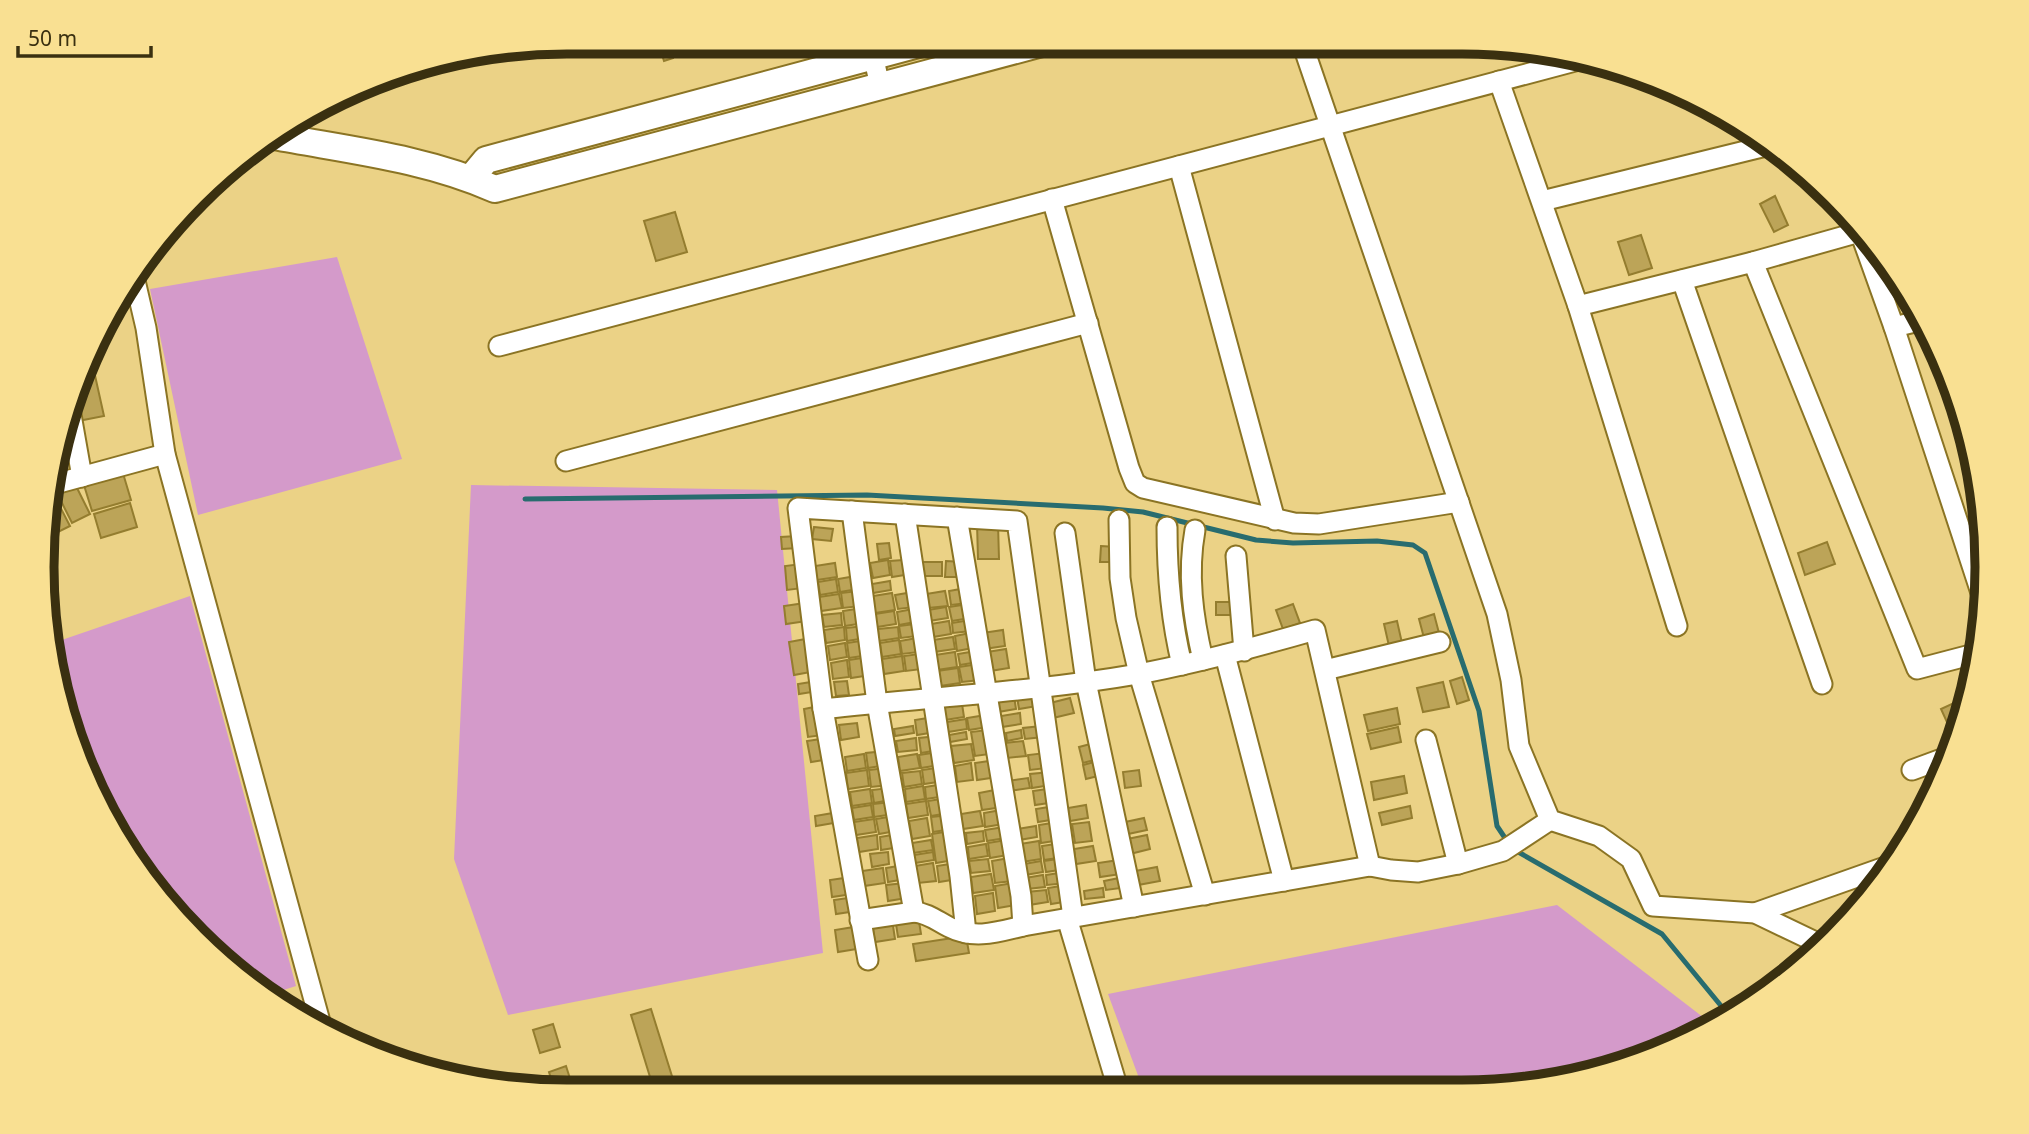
<svg xmlns="http://www.w3.org/2000/svg" width="2029" height="1134" font-family="'Noto Sans',sans-serif">
	<style>
		.green { fill: #d49aca }
		.lines { fill: none; stroke-linecap: round; stroke-linejoin: round }
		.stream { stroke: #286c6f; stroke-width: 5 }
		.building { fill: #bca458; stroke: #947d2f; stroke-width: 2 }
		.street-casing { stroke: #8b7424; stroke-width: 23 }
		.secondary-casing { stroke: #8b7424; stroke-width: 30 }
		.street { stroke: #fff; stroke-width: 19 }
		.secondary { stroke: #fff; stroke-width: 26 }
		.rim { fill: none; stroke: #3a3010; stroke-width: 9 }
	</style>
	<rect width="100%" height="100%" fill="#ebd286"/>
	<g class="green">
		<path d="M337,257L402,459L198,515L150,289Z"/>
		<path d="M471,485L777,490L823,953L508,1015L454,859Z"/>
		<path d="M190,596L296,986L271,994L172,913L82,768L53,643Z"/>
		<path d="M1557,905L1712,1024L1631,1064L1530,1088L1143,1089L1108,994Z"/>
	</g>
	<g class="lines">
		<g class="stream">
			<path d="M525,499L867,495L1103,508L1143,512L1256,540L1293,543L1377,541L1413,545L1425,553L1479,711L1497,826L1507,841"/>
			<path d="M1513,849L1662,934L1722,1007L1737,1012"/>
		</g>
	</g>
	<g class="building">
		<path d="M658,42H669L673,58L664,61Z"/>
		<path d="M1775,196L1788,225L1774,232L1760,204Z"/>
		<path d="M675,212L687,252L656,261L644,221Z"/>
		<path d="M1641,235L1652,268L1629,275L1618,242Z"/>
		<path d="M94,371L104,416L78,421L74,401L86,373Z"/>
		<path d="M58,448L67,467L56,472Z"/>
		<path d="M122,470L131,500L92,511L83,482Z"/>
		<path d="M75,484L90,514L72,523L57,493Z"/>
		<path d="M53,497H55L70,526L52,535L50,531Z"/>
		<path d="M130,503L137,527L101,538L94,514Z"/>
		<path d="M977,523H998L999,559H978Z"/>
		<path d="M814,527L833,529L831,541L812,539Z"/>
		<path d="M797,536L798,548L782,549L781,537Z"/>
		<path d="M1827,542L1835,564L1805,575L1798,553Z"/>
		<path d="M889,543L891,558L879,560L877,544Z"/>
		<path d="M1101,546L1116,547V562H1100Z"/>
		<path d="M888,560L890,575L873,578L870,563Z"/>
		<path d="M903,560L905,575L892,577L890,561Z"/>
		<path d="M946,561L963,562L962,577H945Z"/>
		<rect x="920" y="562" width="22" height="14"/>
		<path d="M835,563L837,577L817,580L815,566Z"/>
		<path d="M801,564L803,588L787,590L785,566Z"/>
		<path d="M856,576L858,589L840,592L838,579Z"/>
		<path d="M836,579L838,592L820,595L818,582Z"/>
		<path d="M890,581L891,590L873,593L872,584Z"/>
		<path d="M966,588L968,603L951,605L949,591Z"/>
		<path d="M858,591L861,606L843,608L841,593Z"/>
		<path d="M945,591L948,606L928,608L926,594Z"/>
		<path d="M913,592L915,607L898,609L895,595Z"/>
		<path d="M892,593L895,610L875,613L873,596Z"/>
		<path d="M839,594L842,608L821,611L819,597Z"/>
		<rect x="1216" y="602" width="21" height="13"/>
		<path d="M805,603L807,621L786,624L784,606Z"/>
		<path d="M968,604L970,618L952,621L949,607Z"/>
		<path d="M1293,604L1300,623L1283,629L1276,610Z"/>
		<path d="M946,607L948,618L929,621L928,610Z"/>
		<path d="M862,608L864,623L845,626L843,611Z"/>
		<path d="M913,609L915,622L899,625L897,612Z"/>
		<path d="M894,611L896,624L877,627L875,614Z"/>
		<path d="M841,613L842,625L824,627L822,615Z"/>
		<path d="M1434,614L1439,633L1424,638L1419,619Z"/>
		<path d="M970,620L971,631L953,633L952,623Z"/>
		<path d="M949,621L951,634L933,637L931,624Z"/>
		<path d="M1397,621L1402,643L1389,646L1384,624Z"/>
		<path d="M915,624L917,636L901,638L899,626Z"/>
		<path d="M865,626L866,638L847,641L846,628Z"/>
		<path d="M844,627L845,640L826,643L824,630Z"/>
		<path d="M898,627L899,638L879,641L878,629Z"/>
		<path d="M1003,630L1005,646L984,649L982,633Z"/>
		<path d="M970,633L973,648L957,651L955,636Z"/>
		<path d="M953,637L955,649L934,652L933,640Z"/>
		<path d="M811,638L816,671L794,675L789,642Z"/>
		<path d="M917,638L919,652L902,654L900,641Z"/>
		<path d="M867,640L869,655L849,658L847,643Z"/>
		<path d="M899,640L901,654L882,657L880,643Z"/>
		<path d="M845,643L847,657L830,660L828,646Z"/>
		<path d="M1006,649L1009,668L990,671L987,652Z"/>
		<path d="M976,651L978,662L960,665L958,654Z"/>
		<path d="M955,652L957,667L937,670L935,655Z"/>
		<path d="M919,654L922,669L906,671L904,656Z"/>
		<path d="M902,656L904,671L884,674L882,659Z"/>
		<path d="M868,657L871,675L851,678L849,660Z"/>
		<path d="M847,660L849,677L833,679L831,663Z"/>
		<path d="M978,664L980,680L962,682L959,667Z"/>
		<path d="M958,668L960,683L940,686L937,671Z"/>
		<path d="M1462,677L1469,700L1457,704L1450,681Z"/>
		<path d="M847,681L849,695L836,696L834,682Z"/>
		<path d="M811,682L812,692L799,694L798,684Z"/>
		<path d="M1443,682L1449,707L1423,712L1417,688Z"/>
		<path d="M1034,689L1037,706L1019,709L1016,691Z"/>
		<path d="M1014,696L1016,709L998,712L996,698Z"/>
		<path d="M1070,698L1074,713L1053,718L1050,703Z"/>
		<path d="M1956,702L1963,717L1961,726L1951,731L1941,709Z"/>
		<path d="M962,704L964,717L945,720L943,706Z"/>
		<path d="M819,706L823,735L808,737L804,709Z"/>
		<path d="M1397,708L1400,724L1368,731L1364,715Z"/>
		<path d="M1020,713L1021,724L1002,727L1001,716Z"/>
		<path d="M986,715L988,727L969,730L967,718Z"/>
		<path d="M934,717L936,732L917,735L915,720Z"/>
		<path d="M966,719L967,729L948,732L947,722Z"/>
		<path d="M857,723L859,737L841,740L839,725Z"/>
		<path d="M913,726L914,733L895,736L894,729Z"/>
		<path d="M1041,726L1043,737L1025,739L1023,728Z"/>
		<path d="M1398,727L1401,742L1371,749L1367,734Z"/>
		<path d="M987,730L990,754L975,756L971,732Z"/>
		<path d="M1021,730L1022,738L1007,741L1006,733Z"/>
		<path d="M966,732L967,739L950,742L949,735Z"/>
		<path d="M937,736L939,750L921,753L919,738Z"/>
		<path d="M916,738L917,750L898,752L896,741Z"/>
		<path d="M821,739L824,760L811,762L807,741Z"/>
		<path d="M1023,741L1026,756L1007,758L1005,743Z"/>
		<path d="M1094,743L1098,759L1083,763L1079,747Z"/>
		<path d="M971,744L974,760L954,763L951,746Z"/>
		<path d="M885,751L887,765L868,768L866,753Z"/>
		<path d="M938,752L940,765L921,768L919,755Z"/>
		<path d="M1045,753L1047,768L1030,770L1028,755Z"/>
		<path d="M864,754L866,768L847,771L845,757Z"/>
		<path d="M917,754L920,768L900,771L898,757Z"/>
		<path d="M996,760L998,777L977,780L975,763Z"/>
		<path d="M1098,761L1102,775L1086,779L1083,765Z"/>
		<path d="M971,763L973,780L957,782L955,766Z"/>
		<path d="M943,767L945,781L924,784L922,770Z"/>
		<path d="M886,768L889,785L871,787L869,770Z"/>
		<path d="M867,770L869,786L848,789L846,773Z"/>
		<path d="M1139,770L1141,786L1125,788L1123,772Z"/>
		<path d="M920,771L922,784L904,787L902,773Z"/>
		<path d="M1050,772L1051,785L1032,788L1030,774Z"/>
		<path d="M1404,776L1407,793L1374,800L1371,782Z"/>
		<path d="M1028,778L1030,788L1008,791L1007,781Z"/>
		<path d="M944,784L946,796L926,799L925,787Z"/>
		<path d="M923,786L925,799L906,802L905,789Z"/>
		<path d="M889,788L890,800L874,803L872,790Z"/>
		<path d="M1054,788L1056,802L1035,805L1033,791Z"/>
		<path d="M870,789L872,803L852,806L850,792Z"/>
		<path d="M1000,789L1003,807L982,810L979,793Z"/>
		<path d="M947,798L949,813L931,816L928,801Z"/>
		<path d="M926,801L928,815L908,818L906,804Z"/>
		<path d="M892,802L894,814L874,817L873,804Z"/>
		<path d="M871,805L873,817L854,820L852,808Z"/>
		<path d="M1086,805L1088,818L1070,821L1068,808Z"/>
		<path d="M1055,806L1057,819L1038,822L1036,809Z"/>
		<path d="M1410,806L1412,818L1382,825L1379,813Z"/>
		<path d="M1001,810L1004,824L985,827L984,813Z"/>
		<path d="M980,811L983,826L963,829L961,814Z"/>
		<path d="M833,813L834,823L816,826L815,816Z"/>
		<path d="M950,815L952,829L933,832L931,817Z"/>
		<path d="M894,816L896,831L879,834L876,819Z"/>
		<path d="M927,818L930,836L912,839L909,821Z"/>
		<path d="M1144,818L1147,830L1128,834L1125,822Z"/>
		<path d="M874,819L876,832L856,835L854,822Z"/>
		<path d="M1058,822L1061,840L1041,843L1039,825Z"/>
		<path d="M1089,822L1092,841L1075,843L1072,824Z"/>
		<path d="M1036,826L1037,837L1019,840L1017,829Z"/>
		<path d="M1004,827L1006,838L987,841L985,830Z"/>
		<path d="M950,831L954,860L936,863L932,834Z"/>
		<path d="M983,831L984,841L967,844L966,833Z"/>
		<path d="M898,834L900,847L881,850L880,837Z"/>
		<path d="M877,835L878,849L859,852L857,838Z"/>
		<path d="M1147,835L1150,849L1130,854L1127,839Z"/>
		<path d="M931,840L933,850L913,853L912,843Z"/>
		<path d="M1006,840L1008,855L990,858L988,843Z"/>
		<path d="M1039,841L1041,859L1022,862L1020,844Z"/>
		<path d="M1062,843L1064,857L1044,860L1042,846Z"/>
		<path d="M986,844L988,856L969,859L968,847Z"/>
		<path d="M1093,846L1096,861L1076,864L1074,849Z"/>
		<path d="M888,852L889,864L872,867L870,854Z"/>
		<path d="M933,852L934,860L915,863L914,855Z"/>
		<path d="M1009,858L1013,881L995,883L992,861Z"/>
		<path d="M1064,858L1066,869L1046,872L1044,861Z"/>
		<path d="M988,859L990,871L971,873L969,861Z"/>
		<path d="M1119,860L1121,874L1100,877L1098,863Z"/>
		<path d="M1041,861L1043,872L1025,875L1024,864Z"/>
		<path d="M933,863L936,881L918,883L915,866Z"/>
		<path d="M956,863L958,879L939,882L937,866Z"/>
		<path d="M904,865L906,879L888,882L886,868Z"/>
		<path d="M1157,867L1160,881L1138,885L1135,871Z"/>
		<path d="M883,868L885,883L864,886L862,871Z"/>
		<path d="M1065,872L1067,883L1047,885L1046,875Z"/>
		<path d="M991,874L994,890L973,893L971,877Z"/>
		<path d="M1043,875L1045,887L1027,889L1025,878Z"/>
		<path d="M851,877L853,894L832,897L830,880Z"/>
		<path d="M1119,878L1121,888L1106,890L1104,881Z"/>
		<path d="M905,883L907,898L888,901L886,885Z"/>
		<path d="M1013,883L1016,905L998,908L995,886Z"/>
		<path d="M1067,885L1070,901L1051,904L1048,888Z"/>
		<path d="M1103,888L1104,897L1085,899L1084,891Z"/>
		<path d="M1046,890L1048,902L1029,905L1027,892Z"/>
		<path d="M993,893L995,911L977,914L975,896Z"/>
		<path d="M855,897L857,911L836,914L834,900Z"/>
		<path d="M918,915L921,934L898,937L895,918Z"/>
		<path d="M892,919L895,939L875,942L872,922Z"/>
		<path d="M860,926L863,948L838,952L835,930Z"/>
		<path d="M966,936L969,953L916,961L913,944Z"/>
		<path d="M651,1009L676,1089L672,1090H654L631,1015Z"/>
		<path d="M553,1024L560,1047L540,1053L533,1030Z"/>
		<path d="M566,1066L574,1091H555L549,1072Z"/>
	</g>
	<g class="lines">
		<g class="street-casing">
			<g id="street">
				<path d="M870,42L880,86"/>
				<path d="M1302,43L1497,614L1511,680L1519,746L1550,820L1599,836L1631,859L1653,906L1755,913L1824,946"/>
				<path d="M1499,81L1578,306L1677,626"/>
				<path d="M1179,166L1275,520"/>
				<path d="M1052,199L1129,468L1135,483L1143,488L1294,523L1319,524L1459,502"/>
				<path d="M1542,201L1770,145"/>
				<path d="M1860,232L1894,327L1984,602"/>
				<path d="M1753,262L1917,669L1978,653"/>
				<path d="M133,272L146,328L165,454L322,1029"/>
				<path d="M1682,280L1822,684"/>
				<path d="M1578,306L1753,262L1863,231"/>
				<path d="M1894,327L1923,320"/>
				<path d="M499,346L1579,60"/>
				<path d="M70,409L82,477"/>
				<path d="M566,461L1088,323"/>
				<path d="M55,484L165,454"/>
				<path d="M852,511L877,703L914,912"/>
				<path d="M905,514L960,876L966,933"/>
				<path d="M957,517L1021,896L1023,926"/>
				<path d="M1119,520L1120,578L1126,618L1139,674L1205,895"/>
				<path d="M1167,527C1167,574 1171,620 1182,665"/>
				<path d="M1195,530C1187,574 1193,617 1203,660"/>
				<path d="M1065,533L1086,682L1134,907"/>
				<path d="M1236,556L1244,651"/>
				<path d="M1225,655L1284,881"/>
				<path d="M1325,670L1440,642"/>
				<path d="M823,709C928,697 1034,692 1138,674C1198,663 1256,647 1315,630L1370,866"/>
				<path d="M1426,740L1458,864"/>
				<path d="M1912,770L1950,756"/>
				<path d="M1755,913L1888,866"/>
				<path d="M1067,918L1118,1089"/>
				<path d="M860,920L914,912C928,913 937,921 949,927C974,940 998,932 1023,926L1370,866L1391,870L1418,872L1458,864L1503,851L1550,820"/>
				<path d="M868,960L823,709L798,508L1017,521L1073,917"/>
			</g>
		</g>
		<g class="secondary-casing">
			<g id="secondary">
				<path d="M274,136C348,150 425,158 495,189L1042,43"/>
				<path d="M471,178L486,160L926,42"/>
			</g>
		</g>
		<use href="#street" class="street"/>
		<use href="#secondary" class="secondary"/>
	</g>
	<path d="M0 0H2029V1134H0ZM567 54H1462A513 513 0 0 1 1975 567V567A513 513 0 0 1 1462 1080H567A513 513 0 0 1 54 567V567A513 513 0 0 1 567 54Z" fill="#f9e092" fill-rule="evenodd"/>
	<path class="rim" d="M567 54H1462A513 513 0 0 1 1975 567V567A513 513 0 0 1 1462 1080H567A513 513 0 0 1 54 567V567A513 513 0 0 1 567 54Z"/>
	<path d="M18 46v10h133v-10" fill="none" stroke="#3a3010" stroke-width="3.5"/>
	<text x="28" y="46" font-size="21" fill="#3a3010" stroke="#f9e092" stroke-width="5" paint-order="stroke">50 m</text>
</svg>
